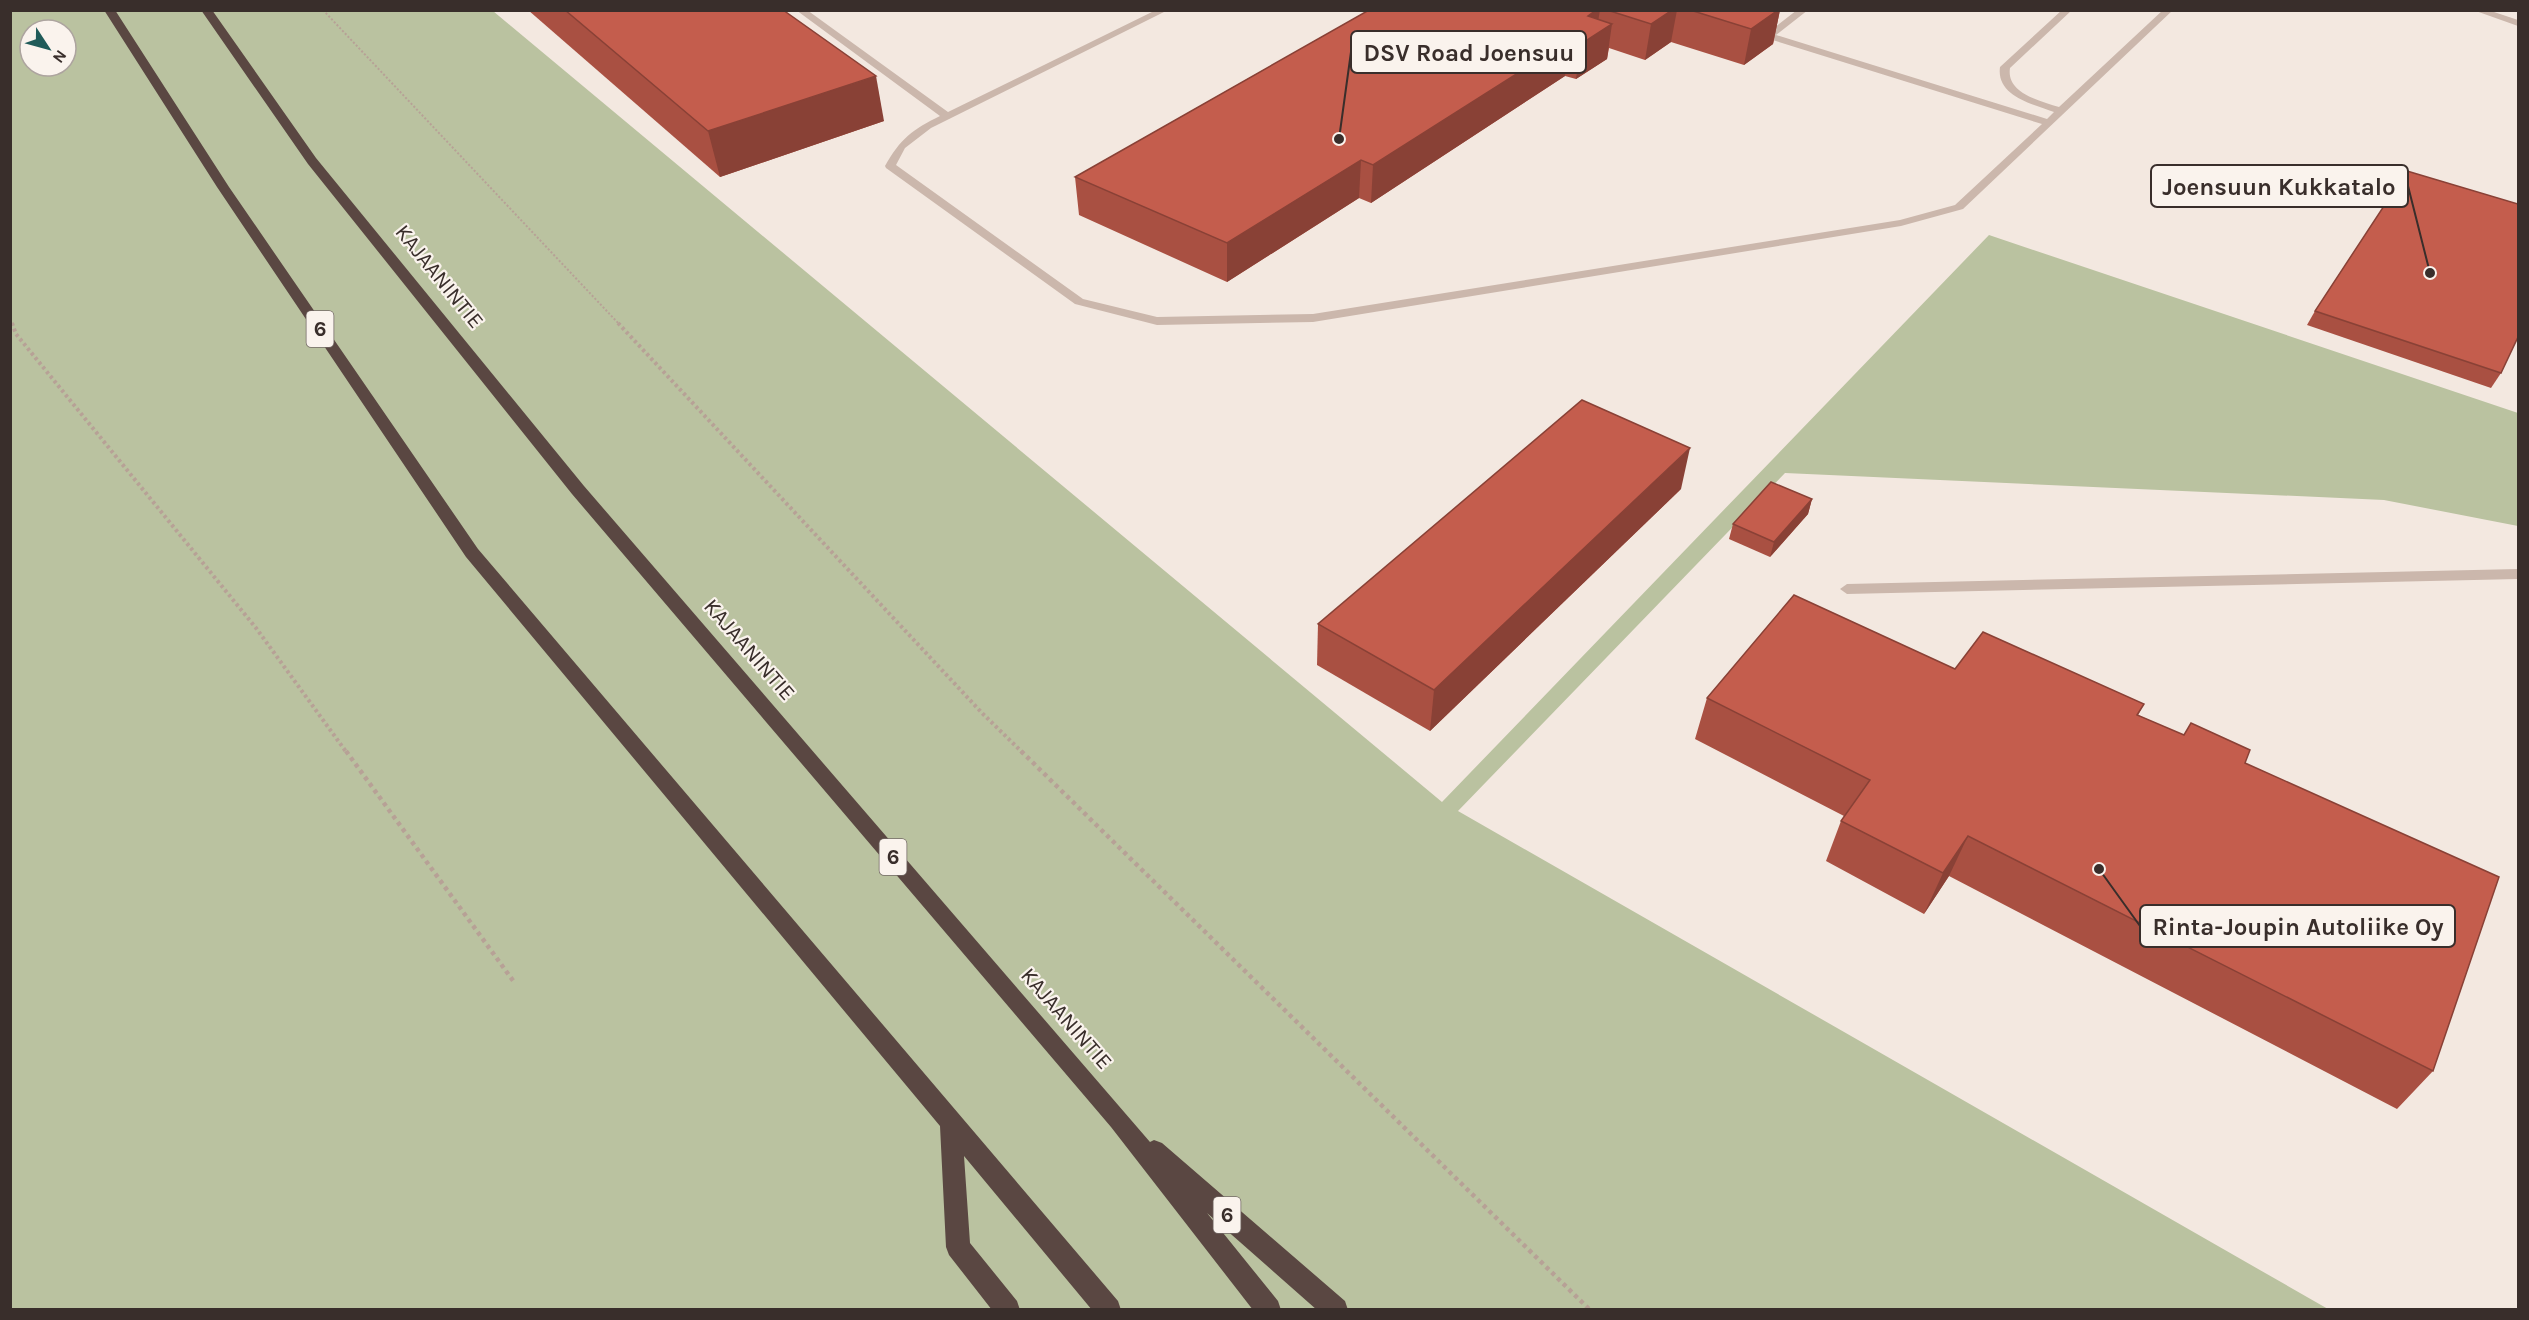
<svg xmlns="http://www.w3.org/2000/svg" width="2529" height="1320" font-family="Karla,sans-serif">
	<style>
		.green { fill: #bac2a0; fill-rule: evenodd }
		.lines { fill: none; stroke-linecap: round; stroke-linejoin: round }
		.path-far2 { stroke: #b7a196; stroke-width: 2; stroke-dasharray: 2 2; stroke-linecap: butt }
		.path-far1 { stroke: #b7a196; stroke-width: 4; stroke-dasharray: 3 3; stroke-linecap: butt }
		.path { stroke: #b7a196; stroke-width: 4.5; stroke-dasharray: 4 4; stroke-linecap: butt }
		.minor { fill: #cbb7ac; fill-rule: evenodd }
		.highway { fill: #5a4742; fill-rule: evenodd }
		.wall { fill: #a95042 }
		.shaded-wall { fill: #894136 }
		.building { fill: #c45d4d; stroke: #894136; stroke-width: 1.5 }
		.labels { text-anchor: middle; stroke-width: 4.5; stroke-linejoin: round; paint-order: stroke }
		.shield { fill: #faf3ed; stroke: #736965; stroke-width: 1.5 }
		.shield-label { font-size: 21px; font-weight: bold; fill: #392e2b }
		.street-label { font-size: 22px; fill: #392e2b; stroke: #faf3ed }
		.leader { fill: none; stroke: #392e2b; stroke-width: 2 }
		.callout-dot { fill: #392e2b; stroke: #faf3ed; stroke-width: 2 }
		.callout { fill: #faf3ed; stroke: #392e2b; stroke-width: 2 }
		.callout-label { font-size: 24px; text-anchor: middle; font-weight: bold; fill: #392e2b }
	</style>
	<rect width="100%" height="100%" fill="#f3e8e0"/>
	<path class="green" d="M10,11H493L1442,802L1989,235L2518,413V526L2384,500L1785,473L1458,811L2328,1309H11ZM30,30H66V66H30Z"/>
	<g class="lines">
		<g class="path-far2">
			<path d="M323,10L619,324"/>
			<path d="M10,319L12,324"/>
		</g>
		<g class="path-far1">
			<path d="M12,323L16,334L256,628L347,753"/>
			<path d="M618,323L982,713L1023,753"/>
		</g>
		<g class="path">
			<path d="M346,751L514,982"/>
			<path d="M1021,751L1590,1310"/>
		</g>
		<g class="minor">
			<path d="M796,10H807L948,112L1156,10H1168L931,128L905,148L896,165L1083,299L1157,317L1313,314L1900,220L1955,205L2042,124L1766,38V34L1797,10H1808L1776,35L2047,119L2054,112C2032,104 1996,96 2000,67L2062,10H2072L2010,68C2006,93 2040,101 2059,107L2163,10H2173L1963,209L1901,226L1313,322L1157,325L1075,304L886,168L885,166C900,139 913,129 940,116Z"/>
			<path d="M2473,10H2488L2518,20V26Z"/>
			<path d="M2518,569V579L1847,594L1840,589L1847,584Z"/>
		</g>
		<g class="highway">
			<path d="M104,10H115L229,187L478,549L1118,1301L1121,1310H1092L964,1156L970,1243L1017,1301L1020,1310H992L949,1255L946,1247L940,1126L466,557L217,187Z"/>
			<path d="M201,10H212L316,158L584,486L1150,1142L1154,1140L1162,1143L1345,1301L1348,1310H1317L1207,1213L1278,1301L1281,1310H1253L1111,1127L572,494L308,164Z"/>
		</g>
	</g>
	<g class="wall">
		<path d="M528,10H783L884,121L720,177Z"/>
		<path d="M1369,10H1780L1773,44L1744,65L1671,42L1645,60L1609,48L1607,59L1576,79L1565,76L1371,203L1359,198L1227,282L1079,215L1075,177Z"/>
		<path d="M2315,311L2501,373L2491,388L2307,325Z"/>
		<path d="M1681,489L1430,731L1317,665L1318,624Z"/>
		<path d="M1812,499L1808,514L1770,557L1729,539L1733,524Z"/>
		<path d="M1955,669L2144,704L2138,715L2245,763L2433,1071L2397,1109L1949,876L1924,914L1826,861L1841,821L1844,816L1695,739L1707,698Z"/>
	</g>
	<g class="shaded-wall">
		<path d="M1596,10H1600L1596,34L1612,24L1607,59L1576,79L1581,44L1588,16Z"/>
		<path d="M1672,10H1677L1671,42L1645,60L1651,24Z"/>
		<path d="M1778,10H1780L1773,44L1744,65L1751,29Z"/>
		<path d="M1570,40L1565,76L1371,203L1373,165Z"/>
		<path d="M876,76L884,121L720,177L708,131Z"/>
		<path d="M1361,160L1359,198L1227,282V243Z"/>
		<path d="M1690,448L1681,489L1430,731L1434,690Z"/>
		<path d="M1812,499L1808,514L1770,557L1774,542Z"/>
		<path d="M1968,836L1949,876L1924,914L1943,873Z"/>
	</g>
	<g class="building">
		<path d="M565,10H783L876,76L708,131Z"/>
		<path d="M1369,10H1596L1588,16L1612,24L1581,44L1570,40L1373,165L1361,160L1227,243L1075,177Z"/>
		<path d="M1607,10H1672L1651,24Z"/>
		<path d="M1690,10H1778L1751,29Z"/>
		<path d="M2407,171L2518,204V337L2501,373L2315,311Z"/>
		<path d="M1582,400L1690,448L1434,690L1318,624Z"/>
		<path d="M1771,482L1812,499L1774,542L1733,524Z"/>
		<path d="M1794,595L1955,669L1983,632L2144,704L2137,715L2184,735L2191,723L2250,750L2245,763L2499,877L2433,1071L1968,836L1943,873L1841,821L1870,780L1707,698Z"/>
	</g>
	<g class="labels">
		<g class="shield">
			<rect x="306.5" y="311" width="27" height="36" rx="4.5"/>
			<rect x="879.5" y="839" width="27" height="36" rx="4.5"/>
			<rect x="1213.5" y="1197" width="27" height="36" rx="4.5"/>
		</g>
		<g class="shield-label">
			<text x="320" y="336">6</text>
			<text x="893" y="864">6</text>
			<text x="1227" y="1222">6</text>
		</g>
		<g class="street-label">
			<text transform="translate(440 276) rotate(51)" y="8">KAJAANINTIE</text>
			<text transform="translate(750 649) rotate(49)" y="8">KAJAANINTIE</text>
			<text transform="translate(1067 1018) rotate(49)" y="8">KAJAANINTIE</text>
		</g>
	</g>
	<path class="leader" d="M1339 139L1351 52M2430 273L2408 186M2099 869L2140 926"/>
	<g class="callout-dot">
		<circle cx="1339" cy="139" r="6"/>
		<circle cx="2430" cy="273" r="6"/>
		<circle cx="2099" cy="869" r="6"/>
	</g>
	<g class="callout">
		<rect x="1351" y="31" width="235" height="42" rx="6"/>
		<rect x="2151" y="165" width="257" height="42" rx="6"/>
		<rect x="2140" y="905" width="315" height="42" rx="6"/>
	</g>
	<g class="callout-label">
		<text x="1469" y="61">DSV Road Joensuu</text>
		<text x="2279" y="195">Joensuun Kukkatalo</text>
		<text x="2298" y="935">Rinta-Joupin Autoliike Oy</text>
	</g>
	<rect width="2529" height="1320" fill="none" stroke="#392e2b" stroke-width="24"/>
	<g transform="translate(48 48) rotate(126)"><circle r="28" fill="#faf3ed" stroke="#ada49f" stroke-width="1.5"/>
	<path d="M0-4.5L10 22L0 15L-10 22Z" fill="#205b59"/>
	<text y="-9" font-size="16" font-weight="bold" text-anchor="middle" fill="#392e2b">N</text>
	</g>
</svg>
